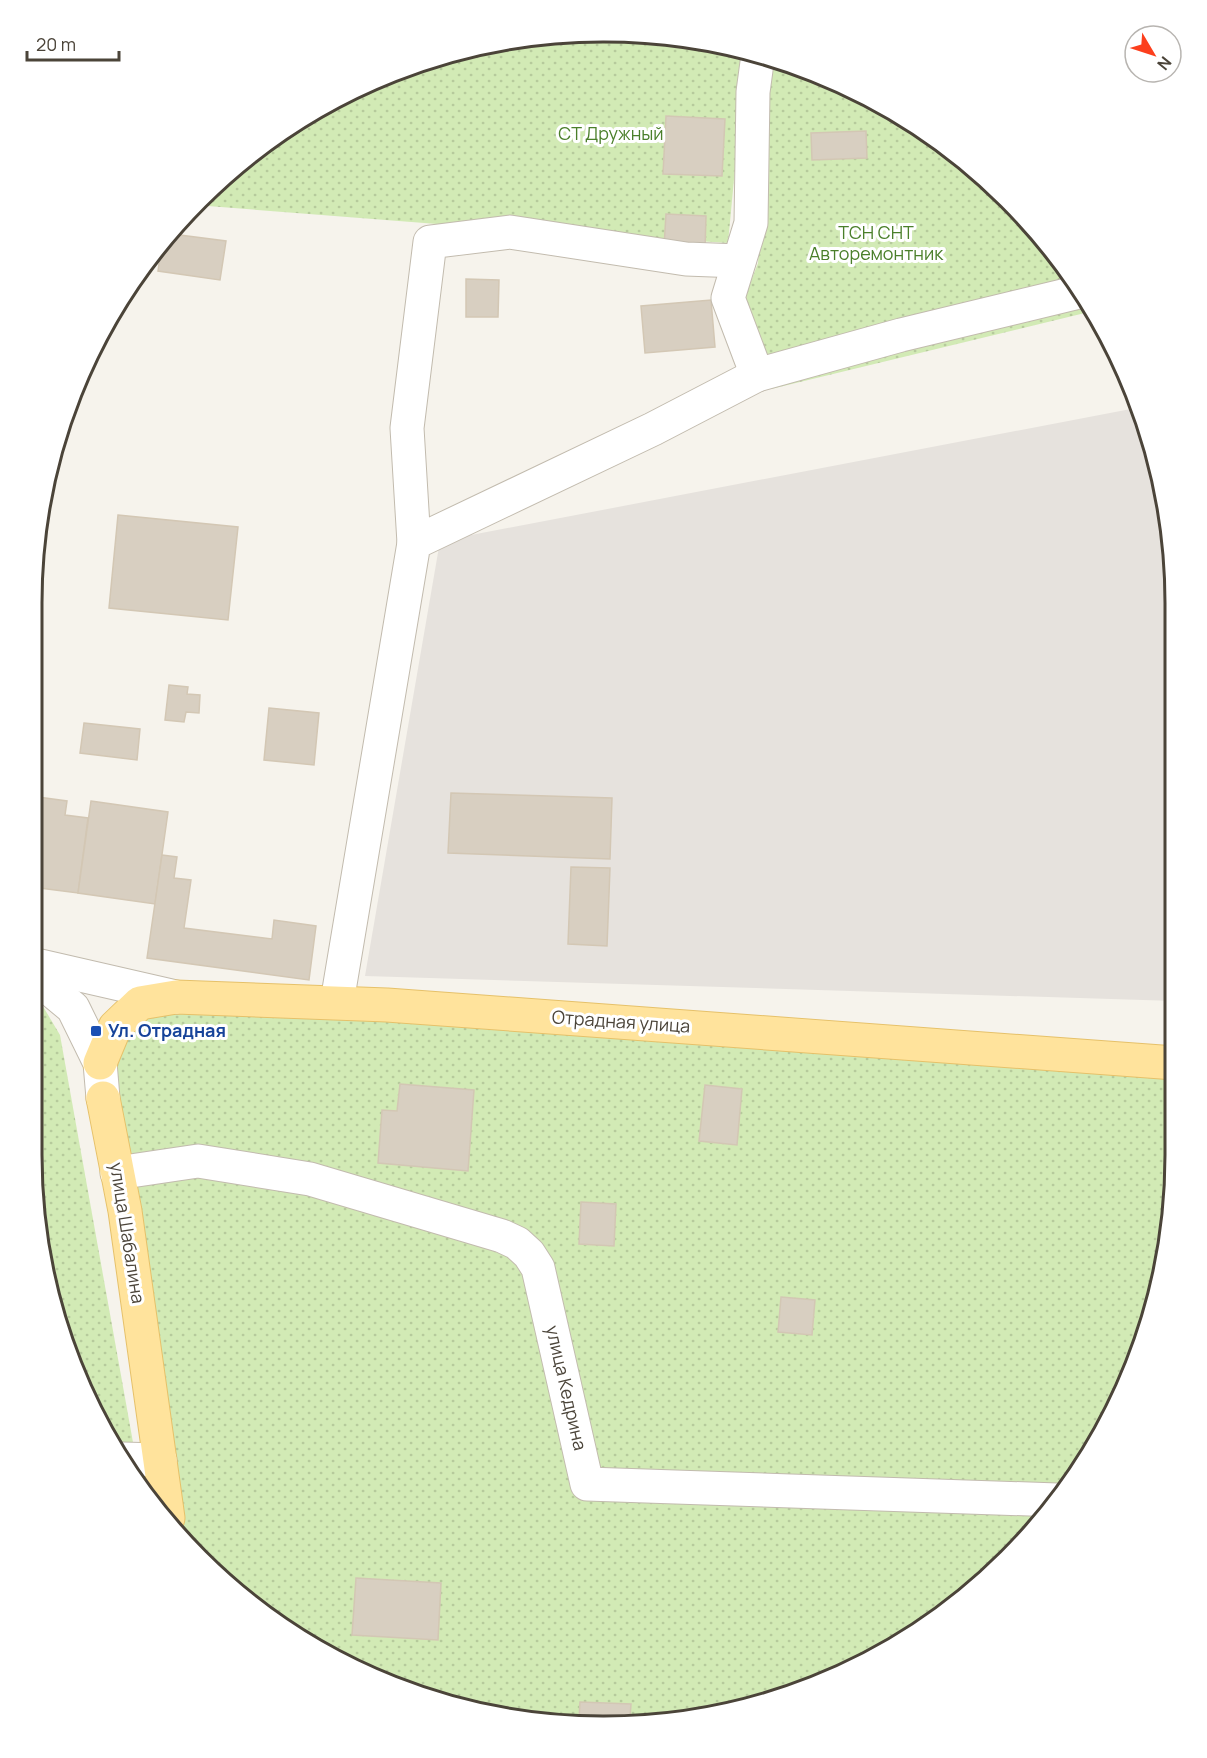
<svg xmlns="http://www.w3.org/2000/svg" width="1207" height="1758" font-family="Manrope,sans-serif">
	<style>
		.industrial { fill: #e6e2dd }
		.garden { fill: url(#garden-dots) }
		.building { fill: #d8cfc1; stroke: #d3c7b4; stroke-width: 1.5 }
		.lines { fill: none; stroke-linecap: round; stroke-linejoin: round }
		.minor-casing { stroke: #c2bbae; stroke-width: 35 }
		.major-casing { stroke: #e6c16a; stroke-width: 35 }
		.minor { stroke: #fff; stroke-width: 33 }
		.major { stroke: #ffe39c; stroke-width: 33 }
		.transit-dot { fill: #1a4fb4; stroke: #fff; stroke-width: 2 }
		.labels { text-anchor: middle; stroke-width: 6; stroke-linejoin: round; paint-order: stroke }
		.park-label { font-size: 18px; fill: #4a7f2a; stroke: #fff }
		.street-label { font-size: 18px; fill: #4b4439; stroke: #fff }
		.transit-label { font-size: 18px; font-weight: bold; fill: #164399; stroke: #fff; text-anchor: start }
		.rim { fill: none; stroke: #4b4439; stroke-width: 3 }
	</style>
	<defs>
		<pattern id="garden-dots" width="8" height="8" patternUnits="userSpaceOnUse" patternTransform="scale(1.5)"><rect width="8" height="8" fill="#d2eab5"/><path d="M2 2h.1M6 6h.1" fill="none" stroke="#b6ca9c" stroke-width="1.8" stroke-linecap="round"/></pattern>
	</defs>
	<rect width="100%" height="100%" fill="#f6f3ec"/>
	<path class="industrial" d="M1136,408L1165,492L1175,603V1001L365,976L440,541Z"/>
	<g class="garden">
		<path d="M604,32L715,43L746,52L728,243L437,224L195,205L286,128L385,75L492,42Z"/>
		<path d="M769,59L823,75L922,128L1008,199L1089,312L771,389L744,299L758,263Z"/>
		<path d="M32,988L60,1035L141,1487L128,1472L51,1303L32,1154Z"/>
		<path d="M176,997L1175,1063V1155L1164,1266L1132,1374L1079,1473L1008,1559L857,1667L715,1716L529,1722L384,1683L227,1585L186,1538L103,1098L115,1027Z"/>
	</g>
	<g class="building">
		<path d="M666,116L725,119L722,176L663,174Z"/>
		<path d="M866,131L867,158L812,160L811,133Z"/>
		<path d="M666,214L706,216L705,249L664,247Z"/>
		<path d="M172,234L226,241L220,280L158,271L161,249Z"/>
		<path d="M466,279L499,280L498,317H466Z"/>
		<path d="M711,300L715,347L645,353L641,306Z"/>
		<path d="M118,515L238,527L228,620L109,608Z"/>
		<path d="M169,685L188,687L187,694L200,695L199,713L186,712L184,722L165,720Z"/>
		<path d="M269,708L319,713L314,765L264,760Z"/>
		<path d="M84,723L140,729L137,760L80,753Z"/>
		<path d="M451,793L612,798L610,859L448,853Z"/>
		<path d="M38,797L67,801L65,815L88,818L78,893L32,887V841Z"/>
		<path d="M91,801L168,812L155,904L78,893Z"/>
		<path d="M162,855L177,857L174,878L191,880L184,928L272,939L274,920L316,926L309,980L147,958Z"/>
		<path d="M571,867L610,868L607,946L568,944Z"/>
		<path d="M400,1084L474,1090L468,1171L378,1163L382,1110L397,1111Z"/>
		<path d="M705,1085L742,1089L737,1145L699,1141Z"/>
		<path d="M581,1202L616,1204L614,1246L579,1244Z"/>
		<path d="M781,1297L815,1300L812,1335L778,1332Z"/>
		<path d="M356,1578L441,1583L438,1640L352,1635Z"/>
		<path d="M580,1702L631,1704L630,1718L579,1720Z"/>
	</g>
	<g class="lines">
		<g class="minor-casing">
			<g id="minor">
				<path d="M757,375L728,298L751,223L753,92L758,55"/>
				<path d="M414,543L407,428L430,242L510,232L686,259L739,261"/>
				<path d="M32,964L176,997"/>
				<path d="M32,974L73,1008L100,1063L103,1098"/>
				<path d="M337,1002L414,543L653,429L757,375L901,335L1075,293"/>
				<path d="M117,1173L198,1161L310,1179L502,1236L517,1243L529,1254L538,1268L587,1484L1057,1500"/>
				<path d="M122,1459L160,1460"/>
			</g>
		</g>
		<g class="major-casing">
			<g id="major">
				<path d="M100,1063L115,1027L140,1003L176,997L387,1005L1175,1063"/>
				<path d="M103,1098L125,1211L168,1518"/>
			</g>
		</g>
		<use href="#minor" class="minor"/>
		<use href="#major" class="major"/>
	</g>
	<rect class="transit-dot" x="90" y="1025" width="12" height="12" rx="3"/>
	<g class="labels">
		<g class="park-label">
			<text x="611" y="140">СТ Дружный</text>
			<text x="876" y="239">ТСН СНТ<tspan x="876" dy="21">Авторемонтник</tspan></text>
		</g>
		<g class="street-label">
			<text transform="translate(621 1022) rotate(4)" y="6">Отрадная улица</text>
			<text transform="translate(127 1233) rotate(81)" y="6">улица Шабалина</text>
			<text transform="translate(566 1388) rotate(77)" y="6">улица Кедрина</text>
		</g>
		<g class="transit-label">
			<text x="108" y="1037">Ул. Отрадная</text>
		</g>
	</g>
	<path d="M0 0H1207V1758H0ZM603 42H604A561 561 0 0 1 1165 603V1155A561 561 0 0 1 604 1716H603A561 561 0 0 1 42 1155V603A561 561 0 0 1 603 42Z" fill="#fff" fill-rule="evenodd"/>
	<path class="rim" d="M603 42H604A561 561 0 0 1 1165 603V1155A561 561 0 0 1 604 1716H603A561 561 0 0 1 42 1155V603A561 561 0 0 1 603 42Z"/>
	<g transform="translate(1153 54) rotate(129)"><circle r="28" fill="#ffffff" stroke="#b7b4b0" stroke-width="1.5"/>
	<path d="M0-4.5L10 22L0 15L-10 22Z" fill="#fc3f1d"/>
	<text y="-9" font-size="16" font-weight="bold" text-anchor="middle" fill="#4b4439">N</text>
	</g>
	<path d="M27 51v9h92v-9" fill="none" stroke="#4b4439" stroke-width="3"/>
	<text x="36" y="51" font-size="18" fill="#4b4439" stroke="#ffffff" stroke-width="4.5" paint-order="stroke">20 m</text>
</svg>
